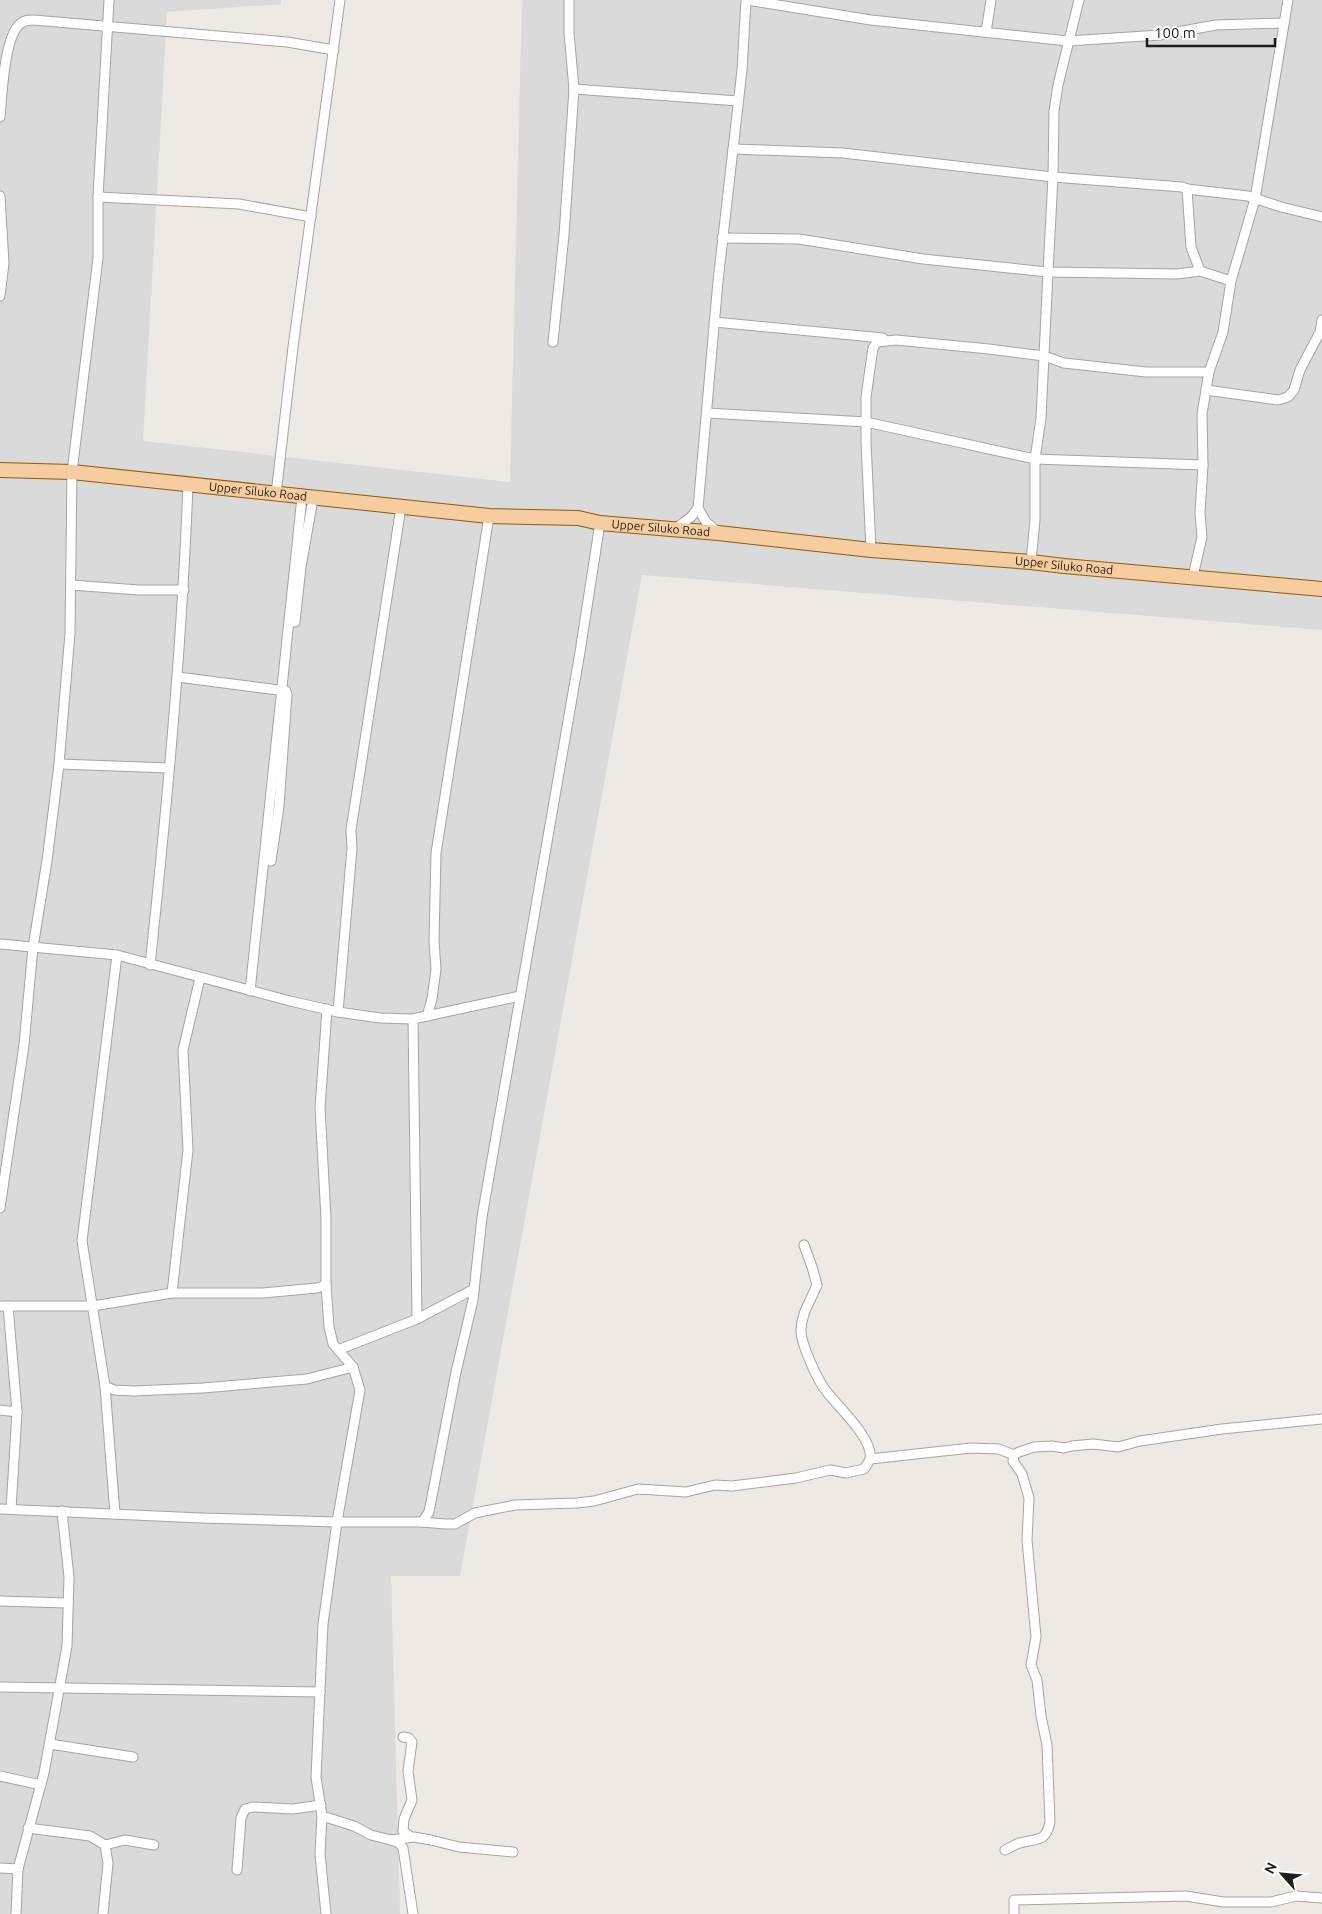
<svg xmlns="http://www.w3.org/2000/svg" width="1322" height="1914" font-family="Ubuntu,sans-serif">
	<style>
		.residential { fill: #dbdada }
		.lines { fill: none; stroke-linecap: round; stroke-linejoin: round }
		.minor-casing { stroke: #a4a4a4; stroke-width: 11 }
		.primary-casing { stroke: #8d5c08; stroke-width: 16 }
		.minor { stroke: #fff; stroke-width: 9 }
		.primary { stroke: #f6cda0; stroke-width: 14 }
		.labels { text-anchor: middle; stroke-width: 4; stroke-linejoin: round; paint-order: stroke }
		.street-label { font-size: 12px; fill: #1d1d1d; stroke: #fff }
	</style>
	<rect width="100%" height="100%" fill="#eeeae3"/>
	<path class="residential" d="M0,0H281V4L167,12L143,441L510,482L522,0H1322V630L642,575L460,1576H391L400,1914H0Z"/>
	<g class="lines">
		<g class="minor-casing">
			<g id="minor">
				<path d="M747,0L871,20L1068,41L1160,35L1216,25L1284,23"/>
				<path d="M986,32L991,0"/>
				<path d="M574,89L738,101"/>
				<path d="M0,117C2,97 4,37 20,24C24,20 29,20 34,20L287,42L334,50"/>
				<path d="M733,149L843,153L1053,177L1182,187L1187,189L1191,247L1200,271L1231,281"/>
				<path d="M1187,189L1248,196L1281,207L1322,217"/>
				<path d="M0,196L4,263L0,296"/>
				<path d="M98,197L239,204L311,217"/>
				<path d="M722,238L799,239L923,259L1048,272L1177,274L1200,271"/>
				<path d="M714,322L883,338"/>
				<path d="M553,342L564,235L574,89L569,33V0"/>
				<path d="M1206,390L1278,400L1288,397L1294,390L1300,370L1320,332L1322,320"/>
				<path d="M707,413L866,422L1035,459L1203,465"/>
				<path d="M276,494L293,347L340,0"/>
				<path d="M698,508L706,522L718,532"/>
				<path d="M675,529L691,517L698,508L718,281L742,70L746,0"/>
				<path d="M871,550L866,442V397L873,348L877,342L896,340L989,349L1044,356L1064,363L1146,372H1209"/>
				<path d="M1031,562L1035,520V459L1041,418L1048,272L1053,177L1054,111L1058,85L1079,0"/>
				<path d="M1193,576L1202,537L1200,513L1203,465L1202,414L1209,372L1223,332L1231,281L1255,199L1288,0"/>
				<path d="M71,585L139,590H184"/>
				<path d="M295,622L301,567L313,499"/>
				<path d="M178,677L286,691"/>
				<path d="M59,764L169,768"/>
				<path d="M271,861L279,806L287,694"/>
				<path d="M0,944L117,955L290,1001L338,1012L380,1018L413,1019"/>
				<path d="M117,955L82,1241L105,1386L114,1390L134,1391L203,1388L307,1379L353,1367"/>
				<path d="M150,965C167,805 182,645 188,484"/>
				<path d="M250,991L302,497"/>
				<path d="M338,1012L352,848L351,830L401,507"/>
				<path d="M427,1016L432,999L436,969L434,941L436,853L489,516"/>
				<path d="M0,1208L24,1045L33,947L47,861L59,764L70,633L72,472L98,258V197L109,0"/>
				<path d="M172,1293L188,1150L183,1050L200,978"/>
				<path d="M0,1306H93L172,1293H263L317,1288L326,1285V1219L320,1108L327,1009"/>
				<path d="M8,1306L17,1412L11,1509"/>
				<path d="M417,1319L413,1019L520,996"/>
				<path d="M338,1350L417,1319L474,1289"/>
				<path d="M105,1386L115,1514"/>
				<path d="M0,1410L17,1412"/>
				<path d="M870,1459L971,1448L999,1449L1014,1455"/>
				<path d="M0,1509L201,1518L337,1522H422L429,1512L456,1372L473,1300L482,1217L580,652L600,523"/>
				<path d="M422,1522L445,1524H455L475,1513L515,1505L577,1503L594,1501L638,1489L686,1492L715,1485L732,1486L796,1478L830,1470L846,1473L864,1469C866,1466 869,1462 870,1459C874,1439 838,1407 827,1392C818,1382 800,1342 801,1329C802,1312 811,1300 817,1285L812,1267L804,1245"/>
				<path d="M0,1601L68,1603"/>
				<path d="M0,1687L320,1692"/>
				<path d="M403,1737L409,1738L412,1742L408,1771L412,1800L404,1819L403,1831L411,1837"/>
				<path d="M50,1744L133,1757"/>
				<path d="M0,1776L41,1785"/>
				<path d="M322,1816L354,1826L371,1835L391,1840L414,1837L431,1840L459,1847L513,1852"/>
				<path d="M28,1828L90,1836L105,1845L108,1863L103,1914"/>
				<path d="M391,1840L399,1843L403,1848L413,1914"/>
				<path d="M105,1845L125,1840L154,1845"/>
				<path d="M1005,1850C1010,1848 1015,1844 1020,1843C1036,1838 1046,1843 1050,1822L1047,1745L1041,1716L1037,1680L1031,1665L1036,1637L1027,1540L1029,1498L1022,1474L1013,1461L1014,1455L1019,1452L1034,1447L1052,1446L1064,1448L1072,1446L1093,1444L1118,1447L1140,1441L1222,1429L1322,1419"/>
				<path d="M0,1868L18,1869"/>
				<path d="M237,1870L241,1818L245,1809L253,1807L293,1809L321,1805"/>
				<path d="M16,1914L18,1869L44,1773L67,1646L69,1577L62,1511"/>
				<path d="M326,1914L320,1854L322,1816L316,1777L323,1624L337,1522L360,1390L353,1367L333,1344L329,1327L326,1285"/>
				<path d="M1014,1914V1900L1186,1896L1223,1902H1271L1296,1896L1322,1898"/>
			</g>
		</g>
		<g class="primary-casing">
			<g id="primary">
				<path id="s1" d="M0,470L72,472L489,516L578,518L600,523L718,533L871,550L1031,562L1064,566L1322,589"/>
			</g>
		</g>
		<use href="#minor" class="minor"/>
		<use href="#primary" class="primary"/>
	</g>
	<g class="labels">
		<g class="street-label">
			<text dy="4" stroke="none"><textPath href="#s1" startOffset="259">Upper Siluko Road</textPath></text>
			<text dy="4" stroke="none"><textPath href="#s1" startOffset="664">Upper Siluko Road</textPath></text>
			<text dy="4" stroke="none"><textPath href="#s1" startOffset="1069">Upper Siluko Road</textPath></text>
		</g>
	</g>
	<g transform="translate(1282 1874) rotate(297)" stroke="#ffffff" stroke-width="4" paint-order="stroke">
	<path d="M0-4L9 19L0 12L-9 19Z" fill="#1d1d1d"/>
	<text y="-8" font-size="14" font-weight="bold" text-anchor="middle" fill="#1d1d1d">N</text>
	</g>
	<path d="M1147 38v8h128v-8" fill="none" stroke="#1d1d1d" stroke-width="2.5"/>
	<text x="1154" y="38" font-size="15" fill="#1d1d1d" stroke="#ffffff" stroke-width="4" paint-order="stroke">100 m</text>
</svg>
